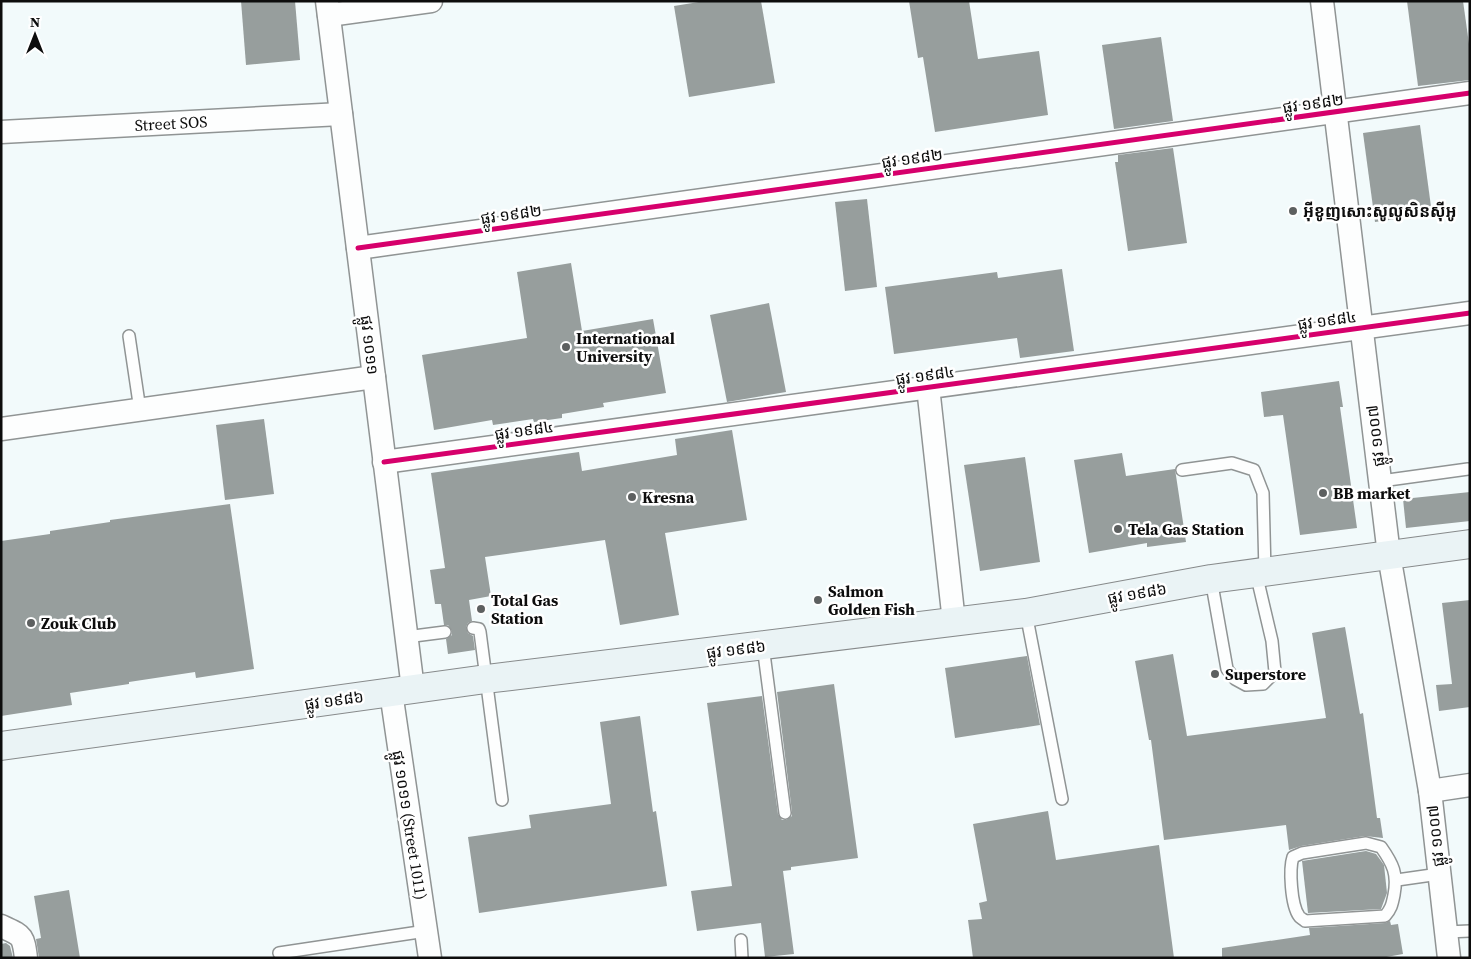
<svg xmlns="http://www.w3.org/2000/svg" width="1471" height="959" font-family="'Source Serif 4','Noto Sans Khmer',serif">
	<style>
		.building { fill: #979e9d }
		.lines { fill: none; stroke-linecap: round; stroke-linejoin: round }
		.lane-casing { stroke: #909494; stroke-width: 14 }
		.street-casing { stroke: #909494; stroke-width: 25 }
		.secondary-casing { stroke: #878a8b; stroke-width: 30 }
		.lane { stroke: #fdfefe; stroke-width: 11 }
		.street { stroke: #fdfefe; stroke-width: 22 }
		.secondary { stroke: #eaf3f5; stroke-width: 28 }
		.cycleway-casing { stroke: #fff; stroke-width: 8 }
		.cycleway { stroke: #d6006c; stroke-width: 5 }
		.poi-dot { fill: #5d6060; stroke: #fff; stroke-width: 2 }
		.labels { text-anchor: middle; stroke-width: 5; stroke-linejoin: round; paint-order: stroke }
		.street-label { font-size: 16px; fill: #0d0d0d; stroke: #fff }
		.poi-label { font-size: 16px; font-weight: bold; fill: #0d0d0d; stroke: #fff; text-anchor: start }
	</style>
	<rect width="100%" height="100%" fill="#f2fafb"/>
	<g class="building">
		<path d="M241,1H295L300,60L246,65Z"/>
		<path d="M705,1H761L775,83L689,97L674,6Z"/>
		<path d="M909,1H969L978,59L1039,51L1048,115L935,132L923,57L918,58Z"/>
		<path d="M1407,1H1463L1470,51V80L1418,86Z"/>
		<path d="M1161,37L1173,121L1114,129L1102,45Z"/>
		<path d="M1420,125L1432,214L1375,222L1363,133Z"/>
		<path d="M1173,148L1187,243L1128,251L1115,162H1118V155Z"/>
		<path d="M867,199L877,287L845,291L835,202Z"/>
		<path d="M571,263L582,331L653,319L666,393L603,403L604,407L562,414V418L534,422L533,419L493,425L492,420L434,430L422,355L527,338L517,272Z"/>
		<path d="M1062,269L1074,351L1020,358L1017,338L894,354L885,287L997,272L998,278Z"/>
		<path d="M769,303L786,392L727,402L710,315Z"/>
		<path d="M1339,381L1343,407H1340L1357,528L1300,535L1283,415L1264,417L1261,392Z"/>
		<path d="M264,419L274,494L225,500L216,425Z"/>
		<path d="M732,430L747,520L665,533L679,615L620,625L605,540L485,557L491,596L469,600L472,621L468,623L466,627L468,633L473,636L475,650L448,654L446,639L452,635V631L448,625H444L441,604H435L430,570L445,568L431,473L579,452L582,471L677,455L675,439Z"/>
		<path d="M1122,453L1126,476L1175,469L1186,542L1147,547V543L1089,553L1074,460Z"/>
		<path d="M1025,457L1040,562L980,571L964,465Z"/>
		<path d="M1470,492V521L1406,528L1403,499Z"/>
		<path d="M230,504L254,669L196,678L195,672L129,682V684L70,693L72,705L1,716V541L50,534V531L110,522V520Z"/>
		<path d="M1470,600V707L1439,711L1436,685L1452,684L1442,603Z"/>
		<path d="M1345,627L1360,714L1363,713L1377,818H1380L1383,838L1365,836L1301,846L1289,850L1286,825L1164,840L1151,740H1149L1135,661L1173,654L1187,736L1326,718L1312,633Z"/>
		<path d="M1027,656L1040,725L955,738L945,668Z"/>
		<path d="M834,684L858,858L791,867V870L783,871L794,954L765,957L761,923L697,931L691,891L732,886L707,703L762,696L778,814L782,820H786L792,816V812L777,692Z"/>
		<path d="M640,716L653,812L656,811L667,886L479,913L468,837L531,828L529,815L611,804L600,722Z"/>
		<path d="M1048,811L1056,860L1159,845L1174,958H973L968,920L982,919L979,903L987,901L973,824Z"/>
		<path d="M1366,851L1376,854L1384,865L1387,893L1381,909L1308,913L1302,861Z"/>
		<path d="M69,890L80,958H39L36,939L41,938L34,896Z"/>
		<path d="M1390,921L1391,925L1398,924L1403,954L1381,958H1222V948L1310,935L1309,928L1385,923Z"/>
		<path d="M6,943L10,946L13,958H1V944Z"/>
	</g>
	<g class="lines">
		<g class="lane-casing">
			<g id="lane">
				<path d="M129,336L140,410"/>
				<path d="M1182,470L1232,463L1254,470L1263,493L1265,572"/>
				<path d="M1381,481L1468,469"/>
				<path d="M1211,579L1227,669L1235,679L1246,685L1263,684L1275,672L1272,641L1256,573"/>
				<path d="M1026,613L1062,799"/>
				<path d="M473,628L479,629L480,632L502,800"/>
				<path d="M406,637L445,632"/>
				<path d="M763,646L785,813"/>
				<path d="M1366,843L1381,847C1393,864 1398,874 1394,895C1392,905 1391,909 1385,916L1305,921C1303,919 1300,918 1299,916C1291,905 1289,869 1293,857L1302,853Z"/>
				<path d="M1397,880L1439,874"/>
				<path d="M1446,932L1470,931"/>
				<path d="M741,940L742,958"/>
				<path d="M279,953L426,931"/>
			</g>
		</g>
		<g class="street-casing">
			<g id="street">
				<path d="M327,1L413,689"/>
				<path d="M1322,1L1389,555L1430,791L1449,958"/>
				<path d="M329,15L431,1"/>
				<path d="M1,132L341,114"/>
				<path d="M358,248L1470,93"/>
				<path d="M928,387L954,622"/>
				<path d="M1,429L374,377"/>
				<path d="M384,462L1470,313"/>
				<path d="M391,692L430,958"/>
				<path d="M1430,791L1470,785"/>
				<path d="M1,926C22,936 23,934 26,958"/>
			</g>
		</g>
		<g class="secondary-casing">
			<path id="secondary" d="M1,746L486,679L1026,613L1211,579L1470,544"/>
		</g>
		<use href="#lane" class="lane"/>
		<use href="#street" class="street"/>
		<use href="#secondary" class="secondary"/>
		<g class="cycleway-casing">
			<g id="cycleway">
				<path d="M358,248L1470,93"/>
				<path d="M384,462L1470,313"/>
			</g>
		</g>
		<use href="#cycleway" class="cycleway"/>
	</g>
	<g class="poi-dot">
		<circle cx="1293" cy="211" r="5"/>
		<circle cx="566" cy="347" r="5"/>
		<circle cx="1323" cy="493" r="5"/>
		<circle cx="632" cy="497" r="5"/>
		<circle cx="1118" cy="529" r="5"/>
		<circle cx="818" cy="600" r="5"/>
		<circle cx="481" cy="609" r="5"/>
		<circle cx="31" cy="623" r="5"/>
		<circle cx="1215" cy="674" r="5"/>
	</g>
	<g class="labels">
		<g class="street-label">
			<text transform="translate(1313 103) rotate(-8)" y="6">ផ្លូវ ១៩៨២</text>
			<text transform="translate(171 123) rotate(-3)" y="6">Street SOS</text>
			<text transform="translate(912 158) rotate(-8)" y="6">ផ្លូវ ១៩៨២</text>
			<text transform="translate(511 214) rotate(-8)" y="6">ផ្លូវ ១៩៨២</text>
			<text transform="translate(1327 320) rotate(-8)" y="6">ផ្លូវ ១៩៨៤</text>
			<text transform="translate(370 345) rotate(83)" y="6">ផ្លូវ ១០១១</text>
			<text transform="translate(925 375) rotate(-8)" y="6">ផ្លូវ ១៩៨៤</text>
			<text transform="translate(524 430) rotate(-8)" y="6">ផ្លូវ ១៩៨៤</text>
			<text transform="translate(1375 436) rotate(-97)" y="6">ផ្លូវ ១០០៧</text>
			<text transform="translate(1137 593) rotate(-10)" y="6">ផ្លូវ ១៩៨៦</text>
			<text transform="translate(736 649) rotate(-7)" y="6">ផ្លូវ ១៩៨៦</text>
			<text transform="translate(334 700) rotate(-8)" y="6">ផ្លូវ ១៩៨៦</text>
			<text transform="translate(410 825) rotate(81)" y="6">ផ្លូវ ១០១១ (Street 1011)</text>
			<text transform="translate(1435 836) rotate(-96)" y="6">ផ្លូវ ១០០៧</text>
		</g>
		<g class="poi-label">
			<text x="1303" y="217">អ៊ីខូញសោះសូលូសិនស៊ីអូ</text>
			<text x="576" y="344">International<tspan x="576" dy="18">University</tspan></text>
			<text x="1333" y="499">BB market</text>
			<text x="642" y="503">Kresna</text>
			<text x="1128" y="535">Tela Gas Station</text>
			<text x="828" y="597">Salmon<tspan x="828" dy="18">Golden Fish</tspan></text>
			<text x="491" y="606">Total Gas<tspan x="491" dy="18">Station</tspan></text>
			<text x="41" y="629">Zouk Club</text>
			<text x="1225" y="680">Superstore</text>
		</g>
	</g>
	<rect width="1471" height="959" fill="none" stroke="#0d0d0d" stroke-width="5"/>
	<g transform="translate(35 35)" stroke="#ffffff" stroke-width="4" paint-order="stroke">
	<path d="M0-4L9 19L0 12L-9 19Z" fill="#0d0d0d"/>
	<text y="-8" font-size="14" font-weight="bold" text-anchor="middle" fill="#0d0d0d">N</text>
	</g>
</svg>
